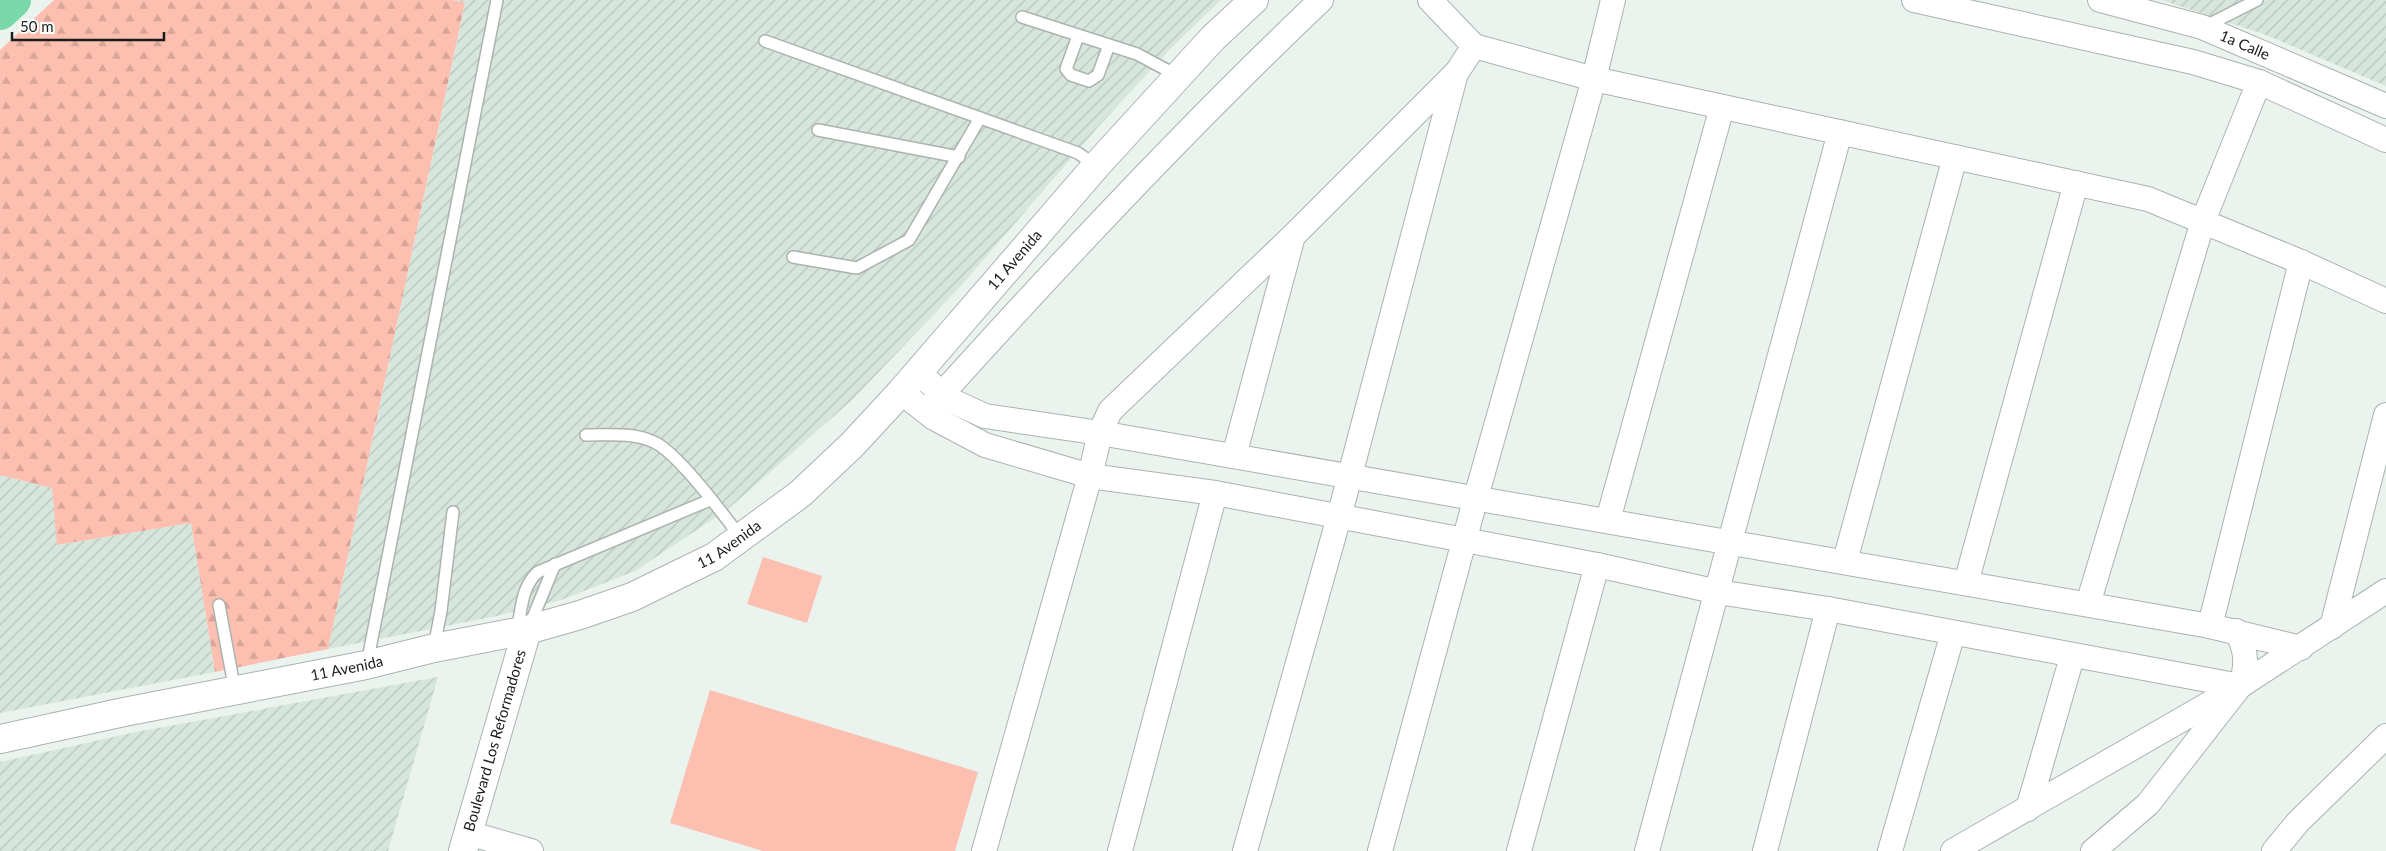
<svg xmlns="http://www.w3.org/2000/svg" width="2386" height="851" font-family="Lato,sans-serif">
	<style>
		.industrial { fill: url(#industrial-furrows) }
		.forest { fill: url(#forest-firs) }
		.park { fill: #fcbfb0 }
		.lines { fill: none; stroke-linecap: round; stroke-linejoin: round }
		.river { stroke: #79d8a8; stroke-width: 36 }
		.lane-casing { stroke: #abb3ae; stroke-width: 14 }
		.street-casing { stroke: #abb3ae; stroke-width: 26 }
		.secondary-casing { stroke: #abb3ae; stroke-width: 30 }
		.lane { stroke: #fff; stroke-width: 11 }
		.street { stroke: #fff; stroke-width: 24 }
		.secondary { stroke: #fff; stroke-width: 28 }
		.labels { text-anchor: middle; stroke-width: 4; stroke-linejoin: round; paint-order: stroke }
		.street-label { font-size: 15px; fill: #191c1a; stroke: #fafffc }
	</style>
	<defs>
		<pattern id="industrial-furrows" width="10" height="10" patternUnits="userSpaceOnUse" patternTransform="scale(1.25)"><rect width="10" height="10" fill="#d6e6dd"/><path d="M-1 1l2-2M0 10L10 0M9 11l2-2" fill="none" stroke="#b7c5bd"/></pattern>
		<pattern id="forest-firs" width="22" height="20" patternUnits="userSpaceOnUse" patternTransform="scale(1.25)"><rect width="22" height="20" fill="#fcbfb0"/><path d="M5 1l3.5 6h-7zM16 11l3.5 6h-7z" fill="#d7a497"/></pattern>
	</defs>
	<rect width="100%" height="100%" fill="#eaf3ee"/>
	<g class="industrial">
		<path d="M452,0H1221L1173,46L1099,126L959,288L851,401L727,510L635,571L561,600L497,616L328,649L465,3Z"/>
		<path d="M2162,0H2386V86L2266,35Z"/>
		<path d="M0,475L52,488L58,545L191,523L215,672L0,713Z"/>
		<path d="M438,677L388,851H0V762L136,732Z"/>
	</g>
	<path class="forest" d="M54,0H452L465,2L328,649L215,672L191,523L57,545L52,488L0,475V50Z"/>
	<g class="park">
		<path d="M763,557L822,576L807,623L747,604Z"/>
		<path d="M710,690L978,772L955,851H763L670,823Z"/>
	</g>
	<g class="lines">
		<path class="river" d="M0,12L13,0"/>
		<g class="lane-casing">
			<g id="lane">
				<path d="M1022,17L1137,54L1178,76"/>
				<path d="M2204,27L2257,0"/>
				<path d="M1078,36L1066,69L1071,75L1089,81L1098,75L1109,45"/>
				<path d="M765,41L1078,153L1096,166"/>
				<path d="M818,130L959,157"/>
				<path d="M793,257L857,268L909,240L980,118"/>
				<path d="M586,435C609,435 633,432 654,442C678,453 724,515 741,538"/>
				<path d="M219,605L235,691"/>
				<path d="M529,627L555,564"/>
				<path d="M517,630C522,609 521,587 538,572L710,500"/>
				<path d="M434,647L441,611L453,512"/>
				<path d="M367,664L497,0"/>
			</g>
		</g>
		<g class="street-casing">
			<g id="street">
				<path d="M1430,0L1474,46L1594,79L2148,199L2301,262L2386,301"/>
				<path d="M1914,0L2193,62L2259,82L2386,140"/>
				<path id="s1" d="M2100,0L2202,27L2386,106"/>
				<path d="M917,372L950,400L985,416L1100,433L2210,626L2301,648"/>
				<path d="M901,392L934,418L985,445L1090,476L1215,493L1597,565L1718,592L1828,609L2240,686"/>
				<path d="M932,405C1057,266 1185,129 1321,0"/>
				<path d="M1234,456L1293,236"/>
				<path d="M1608,520L1722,107"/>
				<path d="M1845,561L1955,157"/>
				<path d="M1966,583L2076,183"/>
				<path d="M2088,604L2203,221L2259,82"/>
				<path d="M2210,626L2301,262"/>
				<path d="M2332,627L2386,415"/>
				<path d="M2028,809L2072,657"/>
				<path d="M468,833L531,851"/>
				<path d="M984,851L1090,476L1100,433L1110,411L1293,236L1457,72L1474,46"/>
				<path d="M1120,851L1215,493"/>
				<path d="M1245,851L1339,517L1456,73"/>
				<path d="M1380,851L1476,497L1594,79L1613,0"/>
				<path d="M1519,851L1597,565"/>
				<path d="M1647,851L1840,132"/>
				<path d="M1765,851L1828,609"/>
				<path d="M1890,851L1953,633"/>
				<path d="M1953,851L2240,686L2386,591"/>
				<path d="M2093,851L2148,804L2240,686C2248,666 2247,649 2236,631"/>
				<path d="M2274,851L2298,822L2386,736"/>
			</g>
		</g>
		<g class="secondary-casing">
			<g id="secondary">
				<path id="s2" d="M0,739L124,712L366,665L434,648L527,630L580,615L632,597L714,557L800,494L852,445L901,392L1096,166L1213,38L1254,0"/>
				<path id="s3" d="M463,851L527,630"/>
			</g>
		</g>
		<use href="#lane" class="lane"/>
		<use href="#street" class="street"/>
		<use href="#secondary" class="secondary"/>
	</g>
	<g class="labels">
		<g class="street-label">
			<text dy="5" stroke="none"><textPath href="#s1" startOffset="152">1a Calle</textPath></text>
			<text dy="5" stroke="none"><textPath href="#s2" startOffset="1164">11 Avenida</textPath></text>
			<text dy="5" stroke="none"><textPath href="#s2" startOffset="759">11 Avenida</textPath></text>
			<text dy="5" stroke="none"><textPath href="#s2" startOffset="354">11 Avenida</textPath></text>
			<text dy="5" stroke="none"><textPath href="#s3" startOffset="115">Boulevard Los Reformadores</textPath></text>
		</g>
	</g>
	<path d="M12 32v8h152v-8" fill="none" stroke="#191c1a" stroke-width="2.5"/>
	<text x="20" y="32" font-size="15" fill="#191c1a" stroke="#fafffc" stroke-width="4" paint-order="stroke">50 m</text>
</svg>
